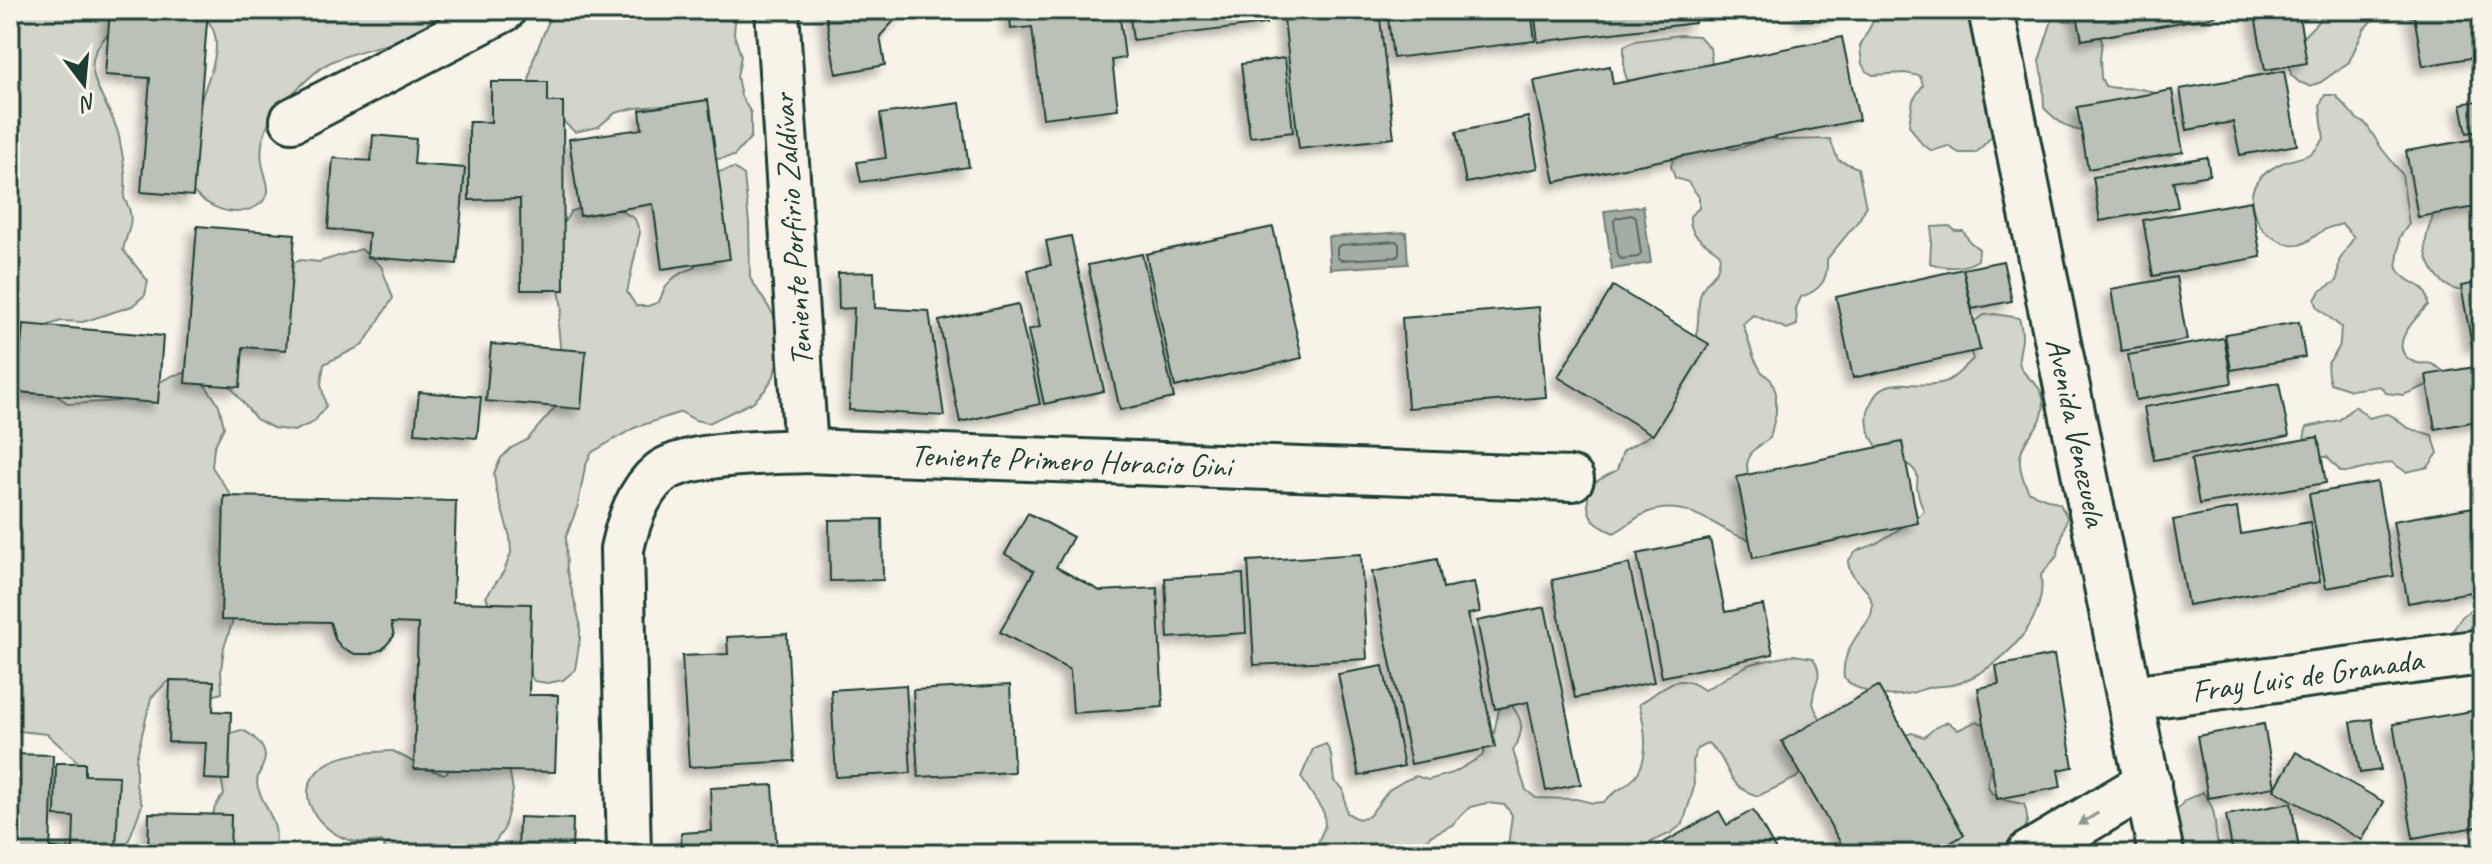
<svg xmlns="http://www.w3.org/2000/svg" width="2492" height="864" font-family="Caveat,sans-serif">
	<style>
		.green { fill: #d3d5ca; stroke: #79897f; stroke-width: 2 }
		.water { fill: #a4ada3; stroke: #6f8077; stroke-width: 2 }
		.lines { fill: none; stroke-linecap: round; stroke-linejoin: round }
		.shore { stroke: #546a60; stroke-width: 2 }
		.building { fill: #bbc1b6; stroke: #1f3d34; stroke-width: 2; filter: url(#shadow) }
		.minor-casing { stroke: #1f3d34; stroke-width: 48 }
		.tertiary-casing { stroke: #1f3d34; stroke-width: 50 }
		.secondary-casing { stroke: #1f3d34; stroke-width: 50 }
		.minor { stroke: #f7f3e8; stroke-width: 42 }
		.tertiary { stroke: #f7f3e8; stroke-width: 44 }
		.secondary { stroke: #f7f3e8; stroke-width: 44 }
		.oneway { fill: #8b988e }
		.labels { text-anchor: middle; stroke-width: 6; stroke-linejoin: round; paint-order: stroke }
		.street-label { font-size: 32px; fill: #1f3d34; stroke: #f7f3e8 }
	</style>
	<defs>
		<filter id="shadow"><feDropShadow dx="-7" dy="7" stdDeviation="4" flood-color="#0004"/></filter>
	</defs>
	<rect width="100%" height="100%" fill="#f7f3e8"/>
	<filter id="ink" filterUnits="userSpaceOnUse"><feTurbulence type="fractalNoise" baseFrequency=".0125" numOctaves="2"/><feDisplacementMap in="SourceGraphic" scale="16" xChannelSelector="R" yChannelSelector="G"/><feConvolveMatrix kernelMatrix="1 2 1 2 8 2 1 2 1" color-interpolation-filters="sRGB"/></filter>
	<g filter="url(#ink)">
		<g class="green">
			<path d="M19,10H141C124,21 105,32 96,51C82,78 115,112 119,137C123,158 128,178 124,198C137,220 128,228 123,250L148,281L145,295L132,306L83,322L61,321L46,326L53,393L69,404L119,401L174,375L195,371L219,405L224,427L214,447L212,467L239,507L237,609L224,647L221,670L222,693L206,698L178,682H167L151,698L136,759V785L142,805L126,848L116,854L77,761L47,734L10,730V65L15,56C10,39 6,25 19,10Z"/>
			<path d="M197,10H432C436,42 393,42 372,48C358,52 343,56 331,62C317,68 304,83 293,93C273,110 258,135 262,162C263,171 269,183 268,192C266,199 262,203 257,206C233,220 208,207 191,190C193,164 193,134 199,108C207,73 234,38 197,10Z"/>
			<path d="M550,10H736L734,34L741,56L737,77L741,96L751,113V137L734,156L712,160L685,108L662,106L635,108L615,113L598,127L575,132L558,117L529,82L533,60L548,23Z"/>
			<path d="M1879,10H1982L1998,130L1976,153H1959L1948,146L1932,151L1922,144L1909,125L1913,100L1923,85L1920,76L1905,73L1873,75L1866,71L1862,64L1860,46Z"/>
			<path d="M2061,10H2080L2094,25L2102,41L2100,59L2101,78L2105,86C2121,91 2136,85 2152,92V101L2087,131C2070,132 2056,120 2044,108L2043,79L2039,61L2054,14Z"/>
			<path d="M2327,10H2428L2423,16L2411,17L2389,11L2378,13L2364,29L2349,62L2321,82L2310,86L2299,82L2291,75C2290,69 2289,61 2290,55C2291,45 2320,23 2327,10Z"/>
			<path d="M1680,35L1699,36L1710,48L1712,65L1635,82L1627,80L1624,70V46L1634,41Z"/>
			<path d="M2325,95H2335L2357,119L2366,124L2382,149L2402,174L2409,224L2399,238C2401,249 2394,262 2399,271C2408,287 2428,280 2428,305C2416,318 2384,348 2414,362C2420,365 2426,362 2432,364C2436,366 2440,369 2443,371L2442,378L2438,381L2403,395L2386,393L2380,386L2351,390L2330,383C2323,356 2331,365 2339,347C2341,342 2340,333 2341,327L2318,308L2315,300L2320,291L2337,281L2339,261L2354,237L2342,224C2336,226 2329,227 2324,230C2307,240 2301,252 2280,241C2272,236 2267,236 2261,227C2243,197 2251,178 2282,163C2291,159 2303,158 2312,153C2316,150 2320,143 2324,139L2320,105Z"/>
			<path d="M1767,137L1779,140L1830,139L1838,160L1858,168L1866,207L1859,220L1827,259C1828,280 1821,290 1801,297L1796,308L1797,325L1787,329L1753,315L1743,324L1754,358L1761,371L1771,380L1776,393V413L1770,438L1751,452L1747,464L1753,541C1746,538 1737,536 1730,532C1702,517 1679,500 1646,513C1634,518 1626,527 1614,533C1589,523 1584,511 1590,485L1617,470L1623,451L1652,434L1695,338C1701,321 1696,307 1701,293C1706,276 1719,280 1720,254C1705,241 1689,238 1690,216L1699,208V197L1688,182L1675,178L1671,166L1674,156L1718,144L1732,149L1743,147Z"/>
			<path d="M734,168L744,175L749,223L750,278L778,322L782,337L774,376L765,390L753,402L709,423L695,420L681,412L634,428L591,453L585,467L578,505L566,537L567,571L580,623V638L575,670L563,680L548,683L534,681C524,666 525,656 531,640L523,622L492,610L486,597L504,571L511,553L510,537L496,489L494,473L501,458L511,448L527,440L558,404L561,356L558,324L562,309L553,252L560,229L571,211L586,207L604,208L620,210L635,219L640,232L627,292L636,306H648L659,302C666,282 674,274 694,268L702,251L718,172Z"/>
			<path d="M2482,172V288C2474,289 2465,291 2457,290C2437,285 2423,259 2426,240C2428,225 2436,211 2439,197Z"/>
			<path d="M1950,226L1955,231H1963L1970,242L1979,249L1978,260C1964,269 1946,269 1930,263L1932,227Z"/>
			<path d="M361,249L381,266L393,298L363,345L324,364L321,384L326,406L314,422L294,431L273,428L256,419L230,386L228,367L282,268L300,260L319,262Z"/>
			<path d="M1995,314L2019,318C2021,325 2022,330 2022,337C2022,347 2016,358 2021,368C2027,380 2041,384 2043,398C2050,437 2000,436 2029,492L2060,504L2067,517L2057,556L2041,575C2047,623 2003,664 1962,682C1952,687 1942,685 1931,687C1923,689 1916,692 1907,694C1887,698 1858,693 1844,678C1842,664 1848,649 1856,637C1863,626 1874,619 1872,604C1870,585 1851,584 1848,562C1858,544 1866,551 1880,541C1894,532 1911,523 1924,511C1921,504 1918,496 1917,487C1917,483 1918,479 1917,475C1912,462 1897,461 1887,455C1873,447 1865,427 1868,412C1880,367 1914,392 1945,382C1955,379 1965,366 1973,359L1969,348L1972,323L1984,315Z"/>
			<path d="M2355,406L2369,418C2395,411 2386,413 2405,426C2412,431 2424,432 2432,435L2438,453L2428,467L2406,472L2391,462L2351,472H2341L2327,457H2317C2306,447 2301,442 2307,427L2339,420Z"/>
			<path d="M2482,605V644L2455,639L2453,631C2459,618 2467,609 2482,605Z"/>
			<path d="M1794,655L1813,658C1826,679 1812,682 1813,701C1813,710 1820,715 1823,724C1826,732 1827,741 1828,749L1796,778L1758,796C1723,786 1732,762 1708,743L1697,749L1693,760L1694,787L1683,824L1671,833L1649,843L1642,854H1596L1585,846L1569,847L1559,851L1558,854H1507L1512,815L1505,805L1487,803L1470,807L1452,825L1430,836L1422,848L1421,854H1313L1325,826L1324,813L1301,777L1313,749L1326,744L1331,754L1334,781L1343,789L1347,813L1358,819L1369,816L1389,790L1404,781L1416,776L1428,780L1453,773L1482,756L1487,741L1494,733L1499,709L1510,703C1525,722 1524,731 1513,751L1526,790L1536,798L1576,799L1593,803L1604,802C1614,790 1626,788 1634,778C1651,759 1645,726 1639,704C1663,691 1675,668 1704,690L1750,664Z"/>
			<path d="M1977,721L1992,728L2002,746C1985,782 1975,797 2024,804C2033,826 2022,837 2008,854H1943L1939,829L1897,737L1912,733L1924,737L1936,727L1948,722L1958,730Z"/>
			<path d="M241,730C251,733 265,745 265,757C264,769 254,776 258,788C265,810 285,829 271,854H211C212,834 207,810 224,795L222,782L216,769L228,734Z"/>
			<path d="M393,751L426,769L444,774L458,765L497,758L510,773L513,791L504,829L492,846V854H387L382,841C370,843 358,844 346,839C320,829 294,798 317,772C334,753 370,752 393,751Z"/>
			<path d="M2203,792C2222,817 2210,827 2221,854H2187L2173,815L2185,800Z"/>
		</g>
		<g class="water">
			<path d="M1643,206L1651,263L1612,269L1604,211Z"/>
			<path d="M1406,232L1408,264L1330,269L1328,237Z"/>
		</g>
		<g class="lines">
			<g class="shore">
				<path d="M1632,215L1636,218L1641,254L1638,257L1621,259L1618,256L1614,221L1616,218Z"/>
				<path d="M1396,241L1399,244V254L1397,257L1341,260L1337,257V248L1340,245Z"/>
			</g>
		</g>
		<g class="building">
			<path d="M110,10H208L193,196L141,192L150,78L105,75Z"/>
			<path d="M825,10H904L880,36L885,65L836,74Z"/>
			<path d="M1009,10H1119L1125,58L1112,60L1118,109L1043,118L1032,27L1011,29Z"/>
			<path d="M1129,10H1264L1266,24L1133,40Z"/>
			<path d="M1283,10H1379L1394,138L1299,149Z"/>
			<path d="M1387,10H1531L1535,41L1393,58Z"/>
			<path d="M1534,10H1694L1695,23L1538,42Z"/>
			<path d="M1800,10H1842V11L1802,19Z"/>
			<path d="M2076,10H2214L2216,16L2082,40Z"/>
			<path d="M2254,10H2298L2307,63L2265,70Z"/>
			<path d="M2413,10H2482V56L2423,66Z"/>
			<path d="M1842,37L1859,120L1555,182L1534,81L1610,66L1613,84Z"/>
			<path d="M1285,58L1293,132L1250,137L1241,64Z"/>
			<path d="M2284,71L2297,145L2240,155L2233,122L2187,130L2180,89Z"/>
			<path d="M491,82H548V102H563L564,290H521L520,199L469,200V122H491Z"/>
			<path d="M2172,90L2183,152L2088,169L2077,107Z"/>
			<path d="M708,100L730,259L662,269L653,204L580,216L569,139L642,129L640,110Z"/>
			<path d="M2482,100V131L2467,133L2461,104Z"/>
			<path d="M960,103L969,167L861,182L857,162L886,158L880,114Z"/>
			<path d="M1528,117L1538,168L1466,183L1456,132Z"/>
			<path d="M373,135L416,139L414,164L465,168L457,264L367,257L369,233L328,229L333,158L371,161Z"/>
			<path d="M2482,138V206L2418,217L2406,151Z"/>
			<path d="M2207,157L2210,175L2173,181L2178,207L2100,221L2093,177Z"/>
			<path d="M2251,201L2261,257L2153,276L2143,220Z"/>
			<path d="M197,226L295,234L286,350L243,347L240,387L185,383Z"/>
			<path d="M1273,227L1302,358L1175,387L1146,254Z"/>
			<path d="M1071,236L1104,391L1044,404L1028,330L1040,327L1028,270L1051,265L1046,241Z"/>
			<path d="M1142,254L1174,398L1120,410L1088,265Z"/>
			<path d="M2003,261L2012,301L1972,309L1963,269Z"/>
			<path d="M1963,269L1980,350L1853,378L1836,297Z"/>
			<path d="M874,272L875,308L929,311L944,416L849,410L854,308L839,309L838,273Z"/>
			<path d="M2176,277L2187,340L2121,351L2111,289Z"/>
			<path d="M2482,282V343L2472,345L2461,286Z"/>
			<path d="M1613,286L1709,344L1653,435L1558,377Z"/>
			<path d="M1018,304L1040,404L960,422L939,321Z"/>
			<path d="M1539,307L1546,397L1408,408L1402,318Z"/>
			<path d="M2299,322L2305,357L2231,370L2225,334Z"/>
			<path d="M23,324L163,336L158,403L17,392Z"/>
			<path d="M2224,338L2232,383L2136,400L2128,355Z"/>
			<path d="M491,344L586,351L581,409L486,401Z"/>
			<path d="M2475,367L2482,420L2435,429L2426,375Z"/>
			<path d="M2279,383L2289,436L2154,460L2144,407Z"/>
			<path d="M419,392L481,397L477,438L415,433Z"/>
			<path d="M2318,437L2326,483L2199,504L2191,459Z"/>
			<path d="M1902,442L1918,523L1753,558L1737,477Z"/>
			<path d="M2377,482L2394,576L2326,588L2309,494Z"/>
			<path d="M224,496L456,501L453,602L531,604L529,695H558L555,772L414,769L418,624L391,623L394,636L383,649L370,654H355L342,648L335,639L330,622L221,620Z"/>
			<path d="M2479,506L2482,524V590L2408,603L2393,521Z"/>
			<path d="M2237,508L2241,534L2310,522L2320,582L2188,605L2173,520Z"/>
			<path d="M1028,513L1073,537L1056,567L1100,591L1157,588L1163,707L1073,713L1070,670L1000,632L1034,571L1005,554Z"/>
			<path d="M882,519L883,580L830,581L829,520Z"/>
			<path d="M1710,539L1725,612L1763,605L1773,654L1662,677L1637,554Z"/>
			<path d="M1361,554L1367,659L1254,665L1248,561Z"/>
			<path d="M1437,559L1443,588L1474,582L1480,612L1468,614L1495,747L1411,764L1372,572Z"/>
			<path d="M1629,564L1654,682L1575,698L1552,580Z"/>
			<path d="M1243,574L1246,633L1168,638L1165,578Z"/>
			<path d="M1545,607L1581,784L1546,791L1528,702L1495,709L1477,621Z"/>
			<path d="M787,634L794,761L689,767L682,656L728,654L727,637Z"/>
			<path d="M2054,655L2073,767L2058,770L2061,787L1997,799L1978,688L1999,684L1996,666Z"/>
			<path d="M1383,666L1404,766L1359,776L1338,674Z"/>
			<path d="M170,680L214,681L213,711L231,712L229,780L204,779L206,743L168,742Z"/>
			<path d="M906,685L911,773L836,777L831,690Z"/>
			<path d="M1010,685L1014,772L918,777L913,690Z"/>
			<path d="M1878,686L1964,835L1931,854H1847L1782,741Z"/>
			<path d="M2478,710L2482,734V826L2413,838L2393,724Z"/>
			<path d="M2372,719L2381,770L2360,773L2351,722Z"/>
			<path d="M2264,724L2275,787L2208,798L2197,736Z"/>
			<path d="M2296,752L2384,802L2362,840L2274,790Z"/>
			<path d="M10,754L53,755L50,854H10Z"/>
			<path d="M56,763H85V775L119,776L116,854H52V847L73,848L74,817L55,816Z"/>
			<path d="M773,785L777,854H682L681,833L712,831L710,788Z"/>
			<path d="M2291,803L2300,854H2233L2226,815Z"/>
			<path d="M1753,810L1778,854H1644L1719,811L1727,825Z"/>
			<path d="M149,813L231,815L230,854H148Z"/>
			<path d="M519,817L573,819L572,854H518Z"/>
			<path d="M2482,842V854H2456L2454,847Z"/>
		</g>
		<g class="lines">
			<g class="minor-casing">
				<g id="minor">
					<path d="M777,10L806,451"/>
					<path d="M292,120L504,10"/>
					<path d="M629,854L622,549C628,522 638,491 660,473C686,452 770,453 806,451L1572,479"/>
				</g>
			</g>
			<g class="tertiary-casing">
				<g id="tertiary">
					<path d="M2131,698L2482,652"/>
					<path d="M2029,854L2148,783"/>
				</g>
			</g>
			<g class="secondary-casing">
				<path id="secondary" d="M1991,10L2161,854"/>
			</g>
			<use href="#minor" class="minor"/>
			<use href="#tertiary" class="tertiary"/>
			<use href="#secondary" class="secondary"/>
		</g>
		<defs><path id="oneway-solid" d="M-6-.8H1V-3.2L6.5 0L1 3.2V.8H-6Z" transform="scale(2)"/></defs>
		<use class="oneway" href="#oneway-solid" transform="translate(2088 819) rotate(149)"/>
	</g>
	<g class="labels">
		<g class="street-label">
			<text transform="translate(792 230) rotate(-94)" y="11">Teniente Porfirio Zaldívar</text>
			<text transform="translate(2077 432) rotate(78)" y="11">Avenida Venezuela</text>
			<text transform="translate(1071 460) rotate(2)" y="11">Teniente Primero Horacio Gini</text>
			<text transform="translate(2307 675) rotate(-8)" y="11">Fray Luis de Granada</text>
		</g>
	</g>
	<rect width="2492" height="864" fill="none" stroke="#f7f3e8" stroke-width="40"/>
	<rect x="20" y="20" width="2452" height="824" fill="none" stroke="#1f3d34" stroke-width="3" filter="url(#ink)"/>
	<g transform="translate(84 84) rotate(164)" stroke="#f7f3e8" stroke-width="6" paint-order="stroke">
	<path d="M0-6L14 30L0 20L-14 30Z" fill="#1f3d34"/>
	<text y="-12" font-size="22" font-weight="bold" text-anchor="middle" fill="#1f3d34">N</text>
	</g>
</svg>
